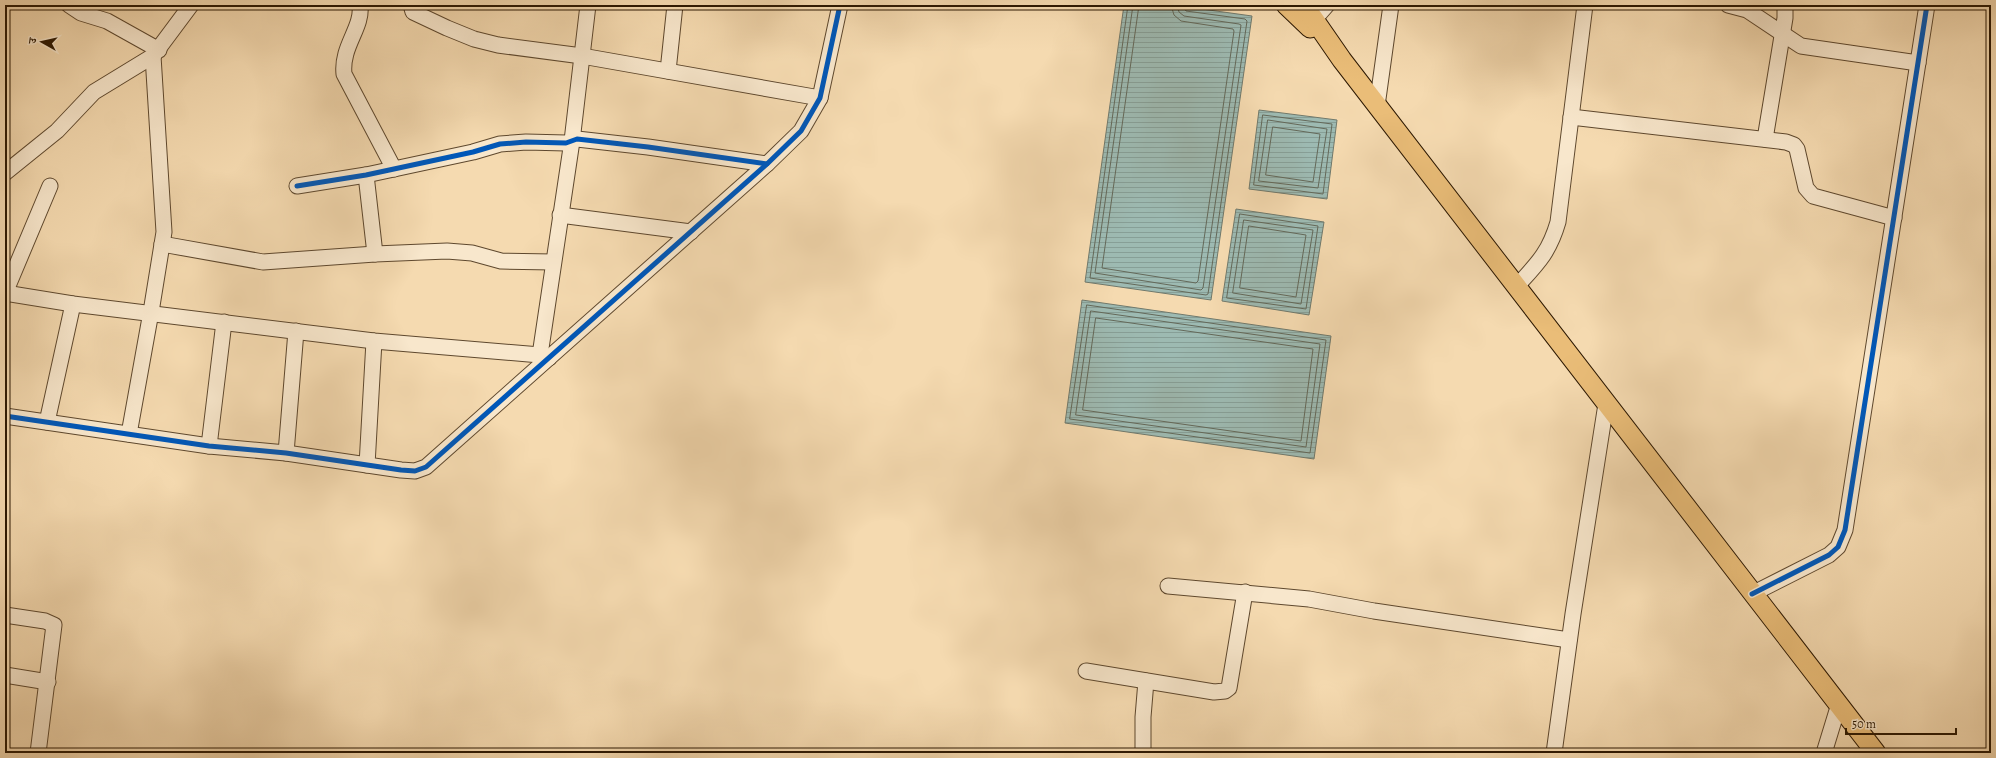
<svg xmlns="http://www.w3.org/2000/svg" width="1996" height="758" font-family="Alegreya,'Noto Serif Devanagari',serif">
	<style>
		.water { fill: url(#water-rules); stroke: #70796c }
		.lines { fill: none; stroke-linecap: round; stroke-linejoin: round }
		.shore { stroke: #64695a; stroke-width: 1 }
		.minor-casing { stroke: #5e482e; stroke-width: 17 }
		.major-casing { stroke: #2c1802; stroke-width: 21 }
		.minor { stroke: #f8e7cc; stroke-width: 15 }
		.major { stroke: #eabd78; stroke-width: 19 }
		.cycleway-casing { stroke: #f8e7cc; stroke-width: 8 }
		.cycleway { stroke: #0057b8; stroke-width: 5 }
	</style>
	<defs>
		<pattern id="water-rules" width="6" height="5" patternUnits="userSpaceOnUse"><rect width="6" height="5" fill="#9dbab2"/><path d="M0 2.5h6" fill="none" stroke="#879f97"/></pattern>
	</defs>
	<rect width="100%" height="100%" fill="#f5dab0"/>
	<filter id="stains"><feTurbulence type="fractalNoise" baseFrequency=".005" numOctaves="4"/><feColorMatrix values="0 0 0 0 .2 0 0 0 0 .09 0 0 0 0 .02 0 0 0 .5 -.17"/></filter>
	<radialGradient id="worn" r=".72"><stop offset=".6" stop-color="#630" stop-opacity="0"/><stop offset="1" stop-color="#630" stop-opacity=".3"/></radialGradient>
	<g class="water">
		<path d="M1124,5H1173L1252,16L1211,300L1085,282Z"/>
		<path d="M1259,110L1337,120L1327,199L1249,189Z"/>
		<path d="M1236,209L1324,222L1309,315L1222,301Z"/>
		<path d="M1082,300L1331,336L1314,459L1065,423Z"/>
	</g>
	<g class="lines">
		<g class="shore">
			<path d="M1128,5L1090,278L1206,295L1208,294L1247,21L1245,19L1186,11L1182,5"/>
			<path d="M1133,5L1095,273L1201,290L1203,288L1241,25L1239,24L1184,16L1179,12L1177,5"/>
			<path d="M1139,5L1102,268L1196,283L1198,281L1234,31L1233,29L1181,21L1174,15L1171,5"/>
			<path d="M1263,115L1332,124L1323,194L1254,185Z"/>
			<path d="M1268,120L1327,129L1318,188L1259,181Z"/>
			<path d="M1273,127L1320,134L1313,182L1266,175Z"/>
			<path d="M1240,214L1318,226L1306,309L1227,298Z"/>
			<path d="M1244,220L1313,230L1301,304L1233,293Z"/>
			<path d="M1249,226L1306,235L1296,297L1240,288Z"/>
			<path d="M1087,305L1326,340L1310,453L1070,419Z"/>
			<path d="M1091,311L1320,344L1306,447L1076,415Z"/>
			<path d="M1096,318L1313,349L1301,441L1083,410Z"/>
		</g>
		<g class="minor-casing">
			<g id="minor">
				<path d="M69,5L81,13L107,21L159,50"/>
				<path d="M360,5C363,28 341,46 344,74L394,169"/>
				<path d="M411,5L413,12L447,28L474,39L498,45L582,56L820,98"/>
				<path d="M1728,5L1747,10L1801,46L1918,63"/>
				<path d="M1313,21L1327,5"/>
				<path d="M668,71L675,5"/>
				<path d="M1377,106L1391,5"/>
				<path d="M1571,117L1786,142L1794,145L1797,149L1806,188L1813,196L1894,218"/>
				<path d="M1765,139L1785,18V5"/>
				<path d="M5,173L57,131L94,92L153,56L191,5"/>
				<path d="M366,175L375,254"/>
				<path d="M297,186L366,175L473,152L500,144L526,142L566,143L577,139L648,147L767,164"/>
				<path d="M560,215L691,232"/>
				<path d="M162,244L263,262L375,254L447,251L472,253L501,261L553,262"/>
				<path d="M1516,287C1537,264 1549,253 1558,222L1585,5"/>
				<path d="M5,293L73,304L374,341L540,355L549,358"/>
				<path d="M5,293L50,186"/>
				<path d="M540,355L572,141L588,5"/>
				<path d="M5,416L209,446L286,453L401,470L415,471L426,467L767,164L801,131L820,98L840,5"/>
				<path d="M47,422L73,304"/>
				<path d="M129,434L151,312L164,232L153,56"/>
				<path d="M209,446L224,322"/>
				<path d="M286,453L296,331"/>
				<path d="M367,465L374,341"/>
				<path d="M1168,586L1309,599L1374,611L1569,640"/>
				<path d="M1752,594L1829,555L1838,547L1845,530L1927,5"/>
				<path d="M5,615L45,621L54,625L38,753"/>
				<path d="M1086,671L1214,692L1225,691L1229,688L1245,592"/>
				<path d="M5,675L48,682"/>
				<path d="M1143,753V717L1146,681"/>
				<path d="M1554,753L1573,614L1606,404"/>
				<path d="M1824,753L1839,704"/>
			</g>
		</g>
		<g class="major-casing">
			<g id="major">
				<path d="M1286,5L1310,28"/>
				<path d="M1304,5L1342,60L1876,753"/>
			</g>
		</g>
		<use href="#minor" class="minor"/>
		<use href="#major" class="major"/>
		<g class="cycleway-casing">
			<g id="cycleway">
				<path d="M297,186L366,175L473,152L500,144L526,142L566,143L577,139L648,147L767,164"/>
				<path d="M5,416L209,446L286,453L401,470L415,471L426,467L767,164L801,131L820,98L840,5"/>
				<path d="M1752,594L1829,555L1838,547L1845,530L1927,5"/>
			</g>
		</g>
		<use href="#cycleway" class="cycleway"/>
	</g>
	<rect width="1996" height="758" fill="none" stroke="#f5dab0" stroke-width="20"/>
	<rect x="6" y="6" width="1984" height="746" fill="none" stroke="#2c1802" stroke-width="2"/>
	<rect x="10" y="10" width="1976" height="738" fill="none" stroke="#2c1802"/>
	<g transform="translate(42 42) rotate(278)" stroke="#f8e7cc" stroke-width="3" paint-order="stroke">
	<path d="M0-3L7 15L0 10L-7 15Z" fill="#2c1802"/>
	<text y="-6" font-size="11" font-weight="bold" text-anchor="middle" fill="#2c1802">उ</text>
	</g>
	<path d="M1846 728v6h110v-6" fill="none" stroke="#2c1802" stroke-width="2"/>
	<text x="1852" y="728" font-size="12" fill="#2c1802" stroke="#f8e7cc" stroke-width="3" paint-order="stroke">50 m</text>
	<rect width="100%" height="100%" filter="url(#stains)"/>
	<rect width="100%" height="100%" fill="url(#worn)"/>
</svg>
